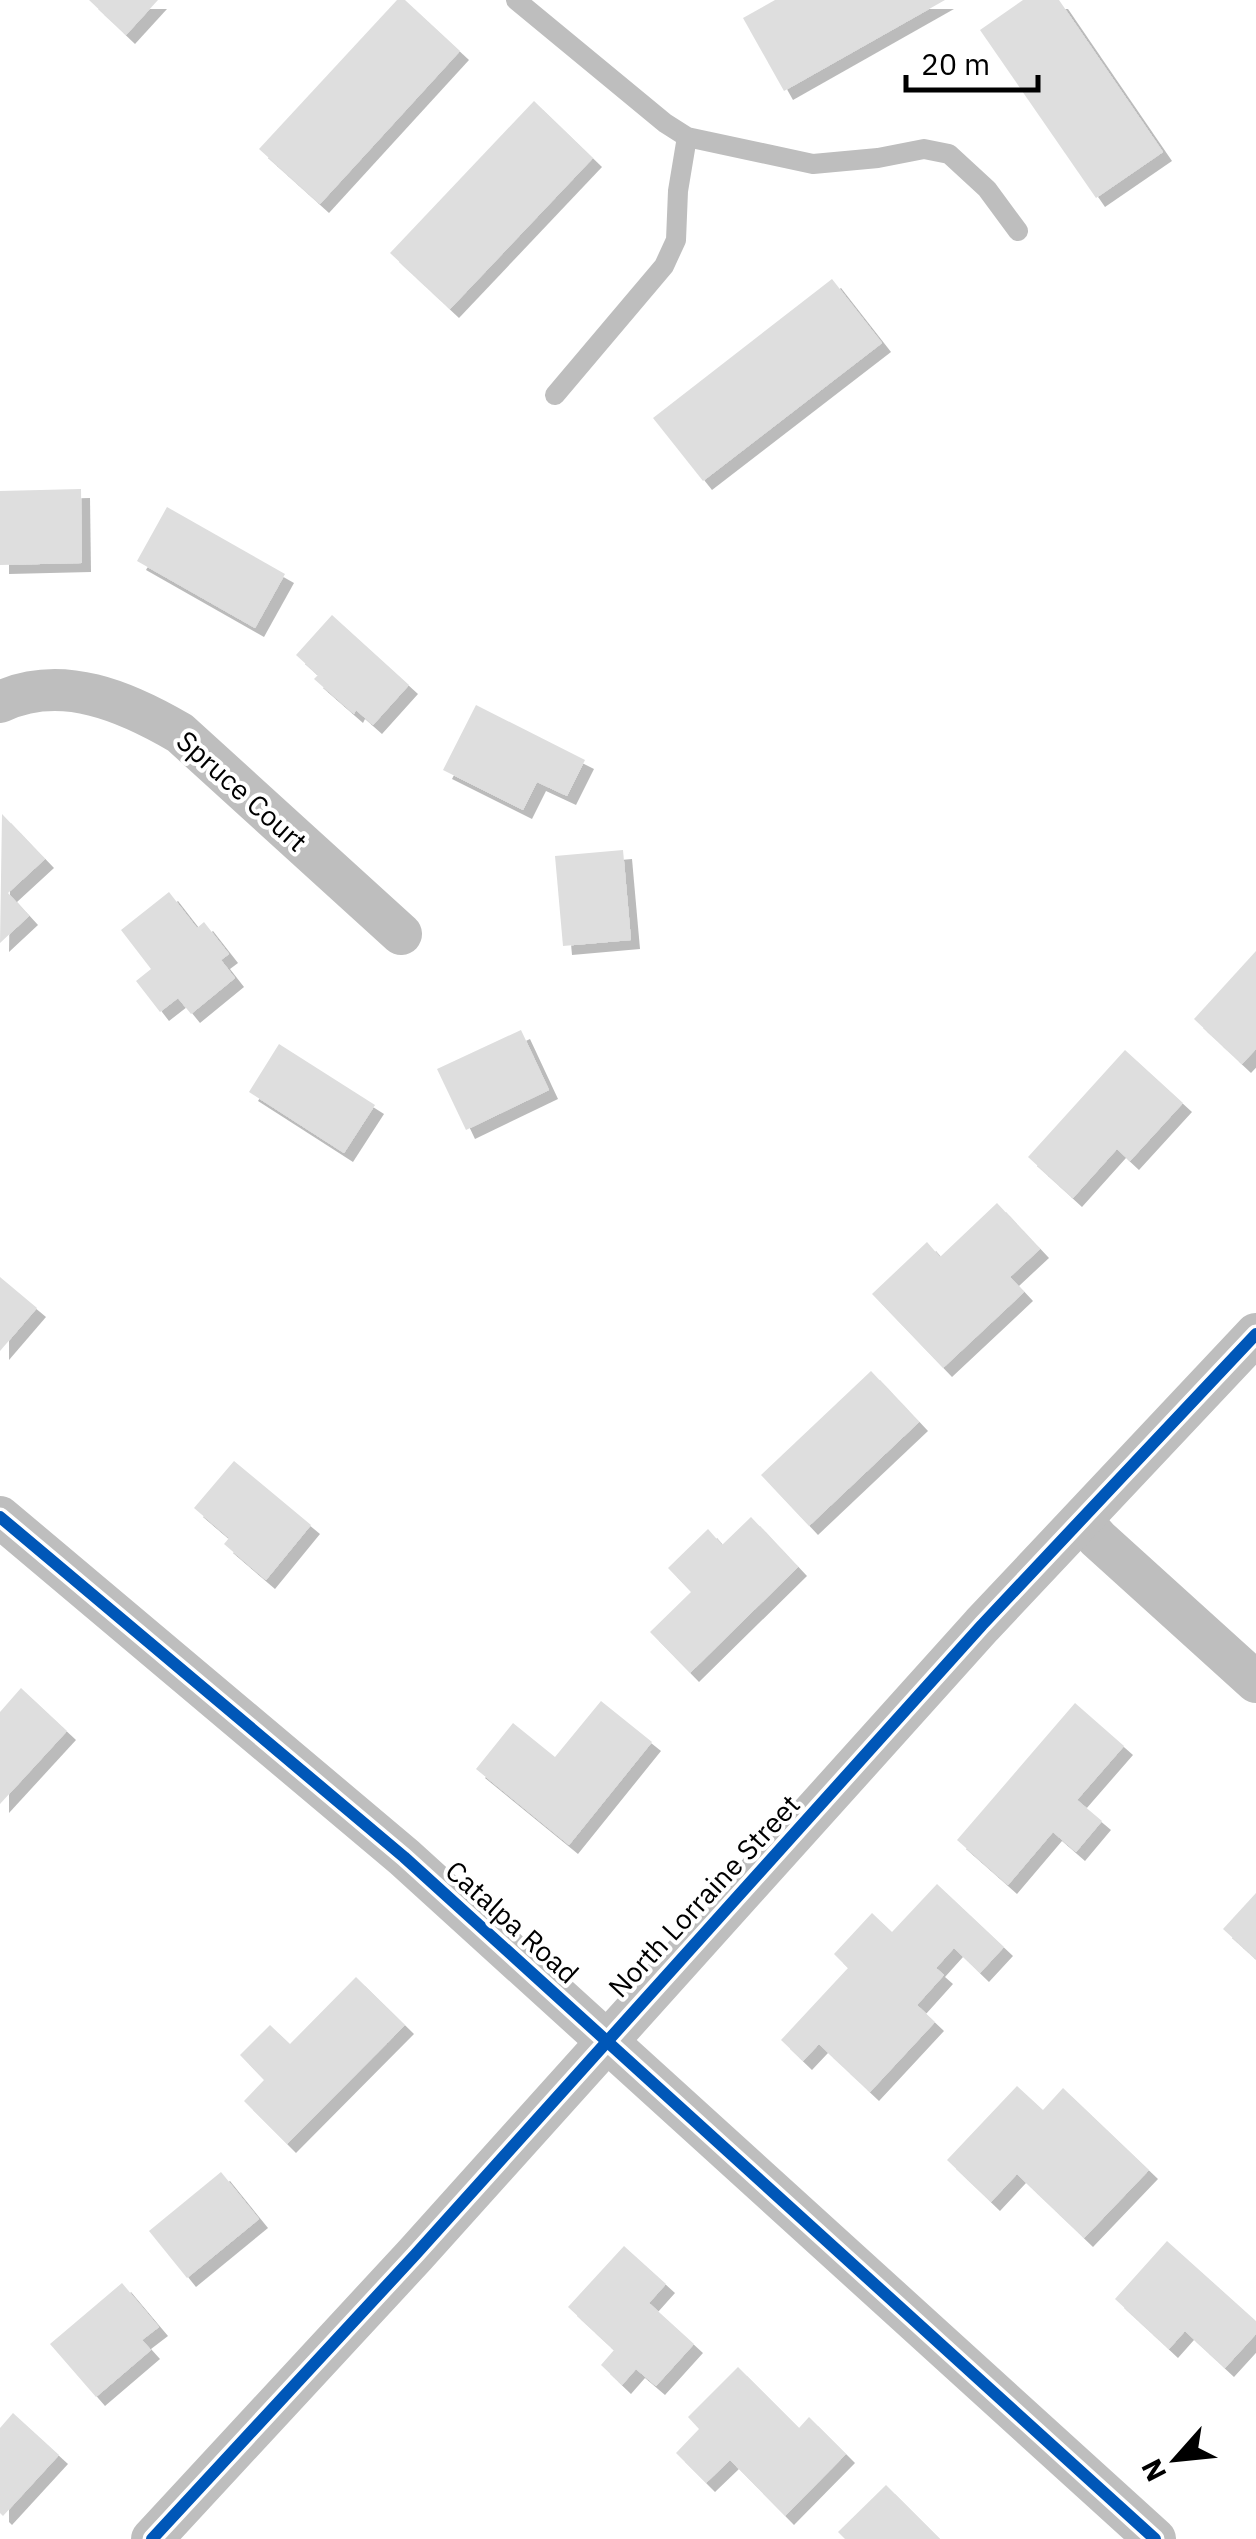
<svg xmlns="http://www.w3.org/2000/svg" width="1256" height="2539" font-family="'IBM Plex Sans',sans-serif">
	<style>
		.building { fill: #dedede; filter: url(#shadow) }
		.lines { fill: none; stroke-linecap: round; stroke-linejoin: round }
		.lane { stroke: #bebebe; stroke-width: 20 }
		.street { stroke: #bebebe; stroke-width: 42 }
		.cycleway-casing { stroke: #fff; stroke-width: 19 }
		.cycleway { stroke: #0057b8; stroke-width: 12 }
		.labels { text-anchor: middle; stroke-width: 8; stroke-linejoin: round; paint-order: stroke }
		.street-label { font-size: 28px; fill: #000; stroke: #fff }
	</style>
	<defs>
		<filter id="shadow"><feDropShadow dx="9" dy="9" stdDeviation="0" flood-color="#0004"/></filter>
	</defs>
	<rect width="100%" height="100%" fill="#fff"/>
	<g class="building">
		<path d="M89,0H158L126,35Z"/>
		<path d="M397,0H405L460,51L320,204L259,149Z"/>
		<path d="M775,0H945L784,91L743,18Z"/>
		<path d="M1023,0H1059L1163,152L1096,198L980,30Z"/>
		<path d="M534,101L593,158L450,309L390,253Z"/>
		<path d="M832,279L882,343L703,481L653,418Z"/>
		<path d="M81,489L82,563L0,565V491Z"/>
		<path d="M167,507L285,574L255,628L137,561Z"/>
		<path d="M332,615L409,685L373,725L356,710L354,714L314,679L318,675L296,655Z"/>
		<path d="M476,705L585,760L567,796L537,782L523,810L443,770Z"/>
		<path d="M2,814L45,859L8,893L29,916L0,943Z"/>
		<path d="M623,850L631,940L563,946L555,856Z"/>
		<path d="M169,892L197,928L204,922L229,954L221,960L235,978L191,1014L178,998L160,1012L136,981L151,969L121,930Z"/>
		<path d="M1256,951V1049L1242,1064L1194,1019Z"/>
		<path d="M521,1030L549,1090L466,1130L437,1069Z"/>
		<path d="M279,1044L375,1105L344,1153L249,1092Z"/>
		<path d="M1125,1050L1183,1103L1130,1161L1117,1149L1073,1198L1028,1157Z"/>
		<path d="M997,1203L1040,1249L1010,1277L1024,1292L943,1368L872,1294L927,1242L940,1257Z"/>
		<path d="M0,1277L37,1308L0,1351Z"/>
		<path d="M871,1371L919,1422L809,1526L761,1475Z"/>
		<path d="M234,1461L311,1525L266,1580L224,1544L229,1538L194,1508Z"/>
		<path d="M751,1517L798,1567L690,1673L650,1632L691,1592L668,1568L708,1529L722,1545Z"/>
		<path d="M21,1688L67,1731L0,1804V1712Z"/>
		<path d="M601,1701L652,1742L569,1845L476,1769L513,1723L555,1757Z"/>
		<path d="M1075,1703L1124,1746L1077,1800L1102,1821L1076,1852L1053,1832L1008,1885L957,1840Z"/>
		<path d="M937,1884L1004,1947L980,1973L954,1948L936,1968L944,1975L917,2005L935,2022L870,2092L819,2044L803,2061L781,2040L848,1968L834,1954L872,1913L892,1932Z"/>
		<path d="M1256,1893V1959L1223,1929Z"/>
		<path d="M356,1977L405,2025L287,2144L244,2101L264,2080L240,2055L270,2025L290,2044Z"/>
		<path d="M1017,2086L1043,2110L1063,2088L1149,2170L1084,2238L1017,2174L991,2202L947,2160Z"/>
		<path d="M221,2172L259,2219L187,2278L149,2231Z"/>
		<path d="M1167,2241L1256,2321V2334L1225,2368L1185,2331L1169,2349L1115,2299Z"/>
		<path d="M624,2246L666,2284L649,2303L694,2344L656,2386L636,2369L622,2385L601,2365L614,2350L568,2307Z"/>
		<path d="M122,2283L159,2327L142,2340L151,2350L96,2397L50,2344Z"/>
		<path d="M738,2367L799,2428L809,2417L846,2454L785,2516L730,2460L706,2483L676,2453L699,2429L688,2417Z"/>
		<path d="M13,2413L59,2455L3,2516L0,2513V2428Z"/>
		<path d="M886,2485L940,2539H845L838,2532Z"/>
	</g>
	<g class="lines">
		<g class="lane">
			<path d="M516,0L665,123L687,137L813,164L878,158L924,149L949,154L987,189L1018,231"/>
			<path d="M555,395L664,266L676,240L678,191L687,137"/>
		</g>
		<g class="street">
			<path d="M0,702C62,673 127,702 180,733L401,934"/>
			<path d="M0,1517L404,1857L1155,2539"/>
			<path d="M1082,1521L1098,1539L1256,1682"/>
			<path d="M152,2539L415,2255L982,1625L1256,1334"/>
		</g>
		<g class="cycleway-casing">
			<g id="cycleway">
				<path d="M0,1517L404,1857L1155,2539"/>
				<path d="M152,2539L415,2255L982,1625L1256,1334"/>
			</g>
		</g>
		<use href="#cycleway" class="cycleway"/>
	</g>
	<g class="labels">
		<g class="street-label">
			<text transform="translate(242 791) rotate(42)" y="10">Spruce Court</text>
			<text transform="translate(704 1896) rotate(-47)" y="10">North Lorraine Street</text>
			<text transform="translate(512 1922) rotate(42)" y="10">Catalpa Road</text>
		</g>
	</g>
	<g transform="translate(1176 2459) rotate(243)" stroke="#ffffff" stroke-width="8" paint-order="stroke">
	<path d="M0-8L18 38L0 25L-18 38Z" fill="#000000"/>
	<text y="-15" font-size="28" font-weight="bold" text-anchor="middle" fill="#000000">N</text>
	</g>
	<path d="M906 75v15h132v-15" fill="none" stroke="#000000" stroke-width="5"/>
	<text x="921" y="75" font-size="30" fill="#000000" stroke="#ffffff" stroke-width="8" paint-order="stroke">20 m</text>
</svg>
